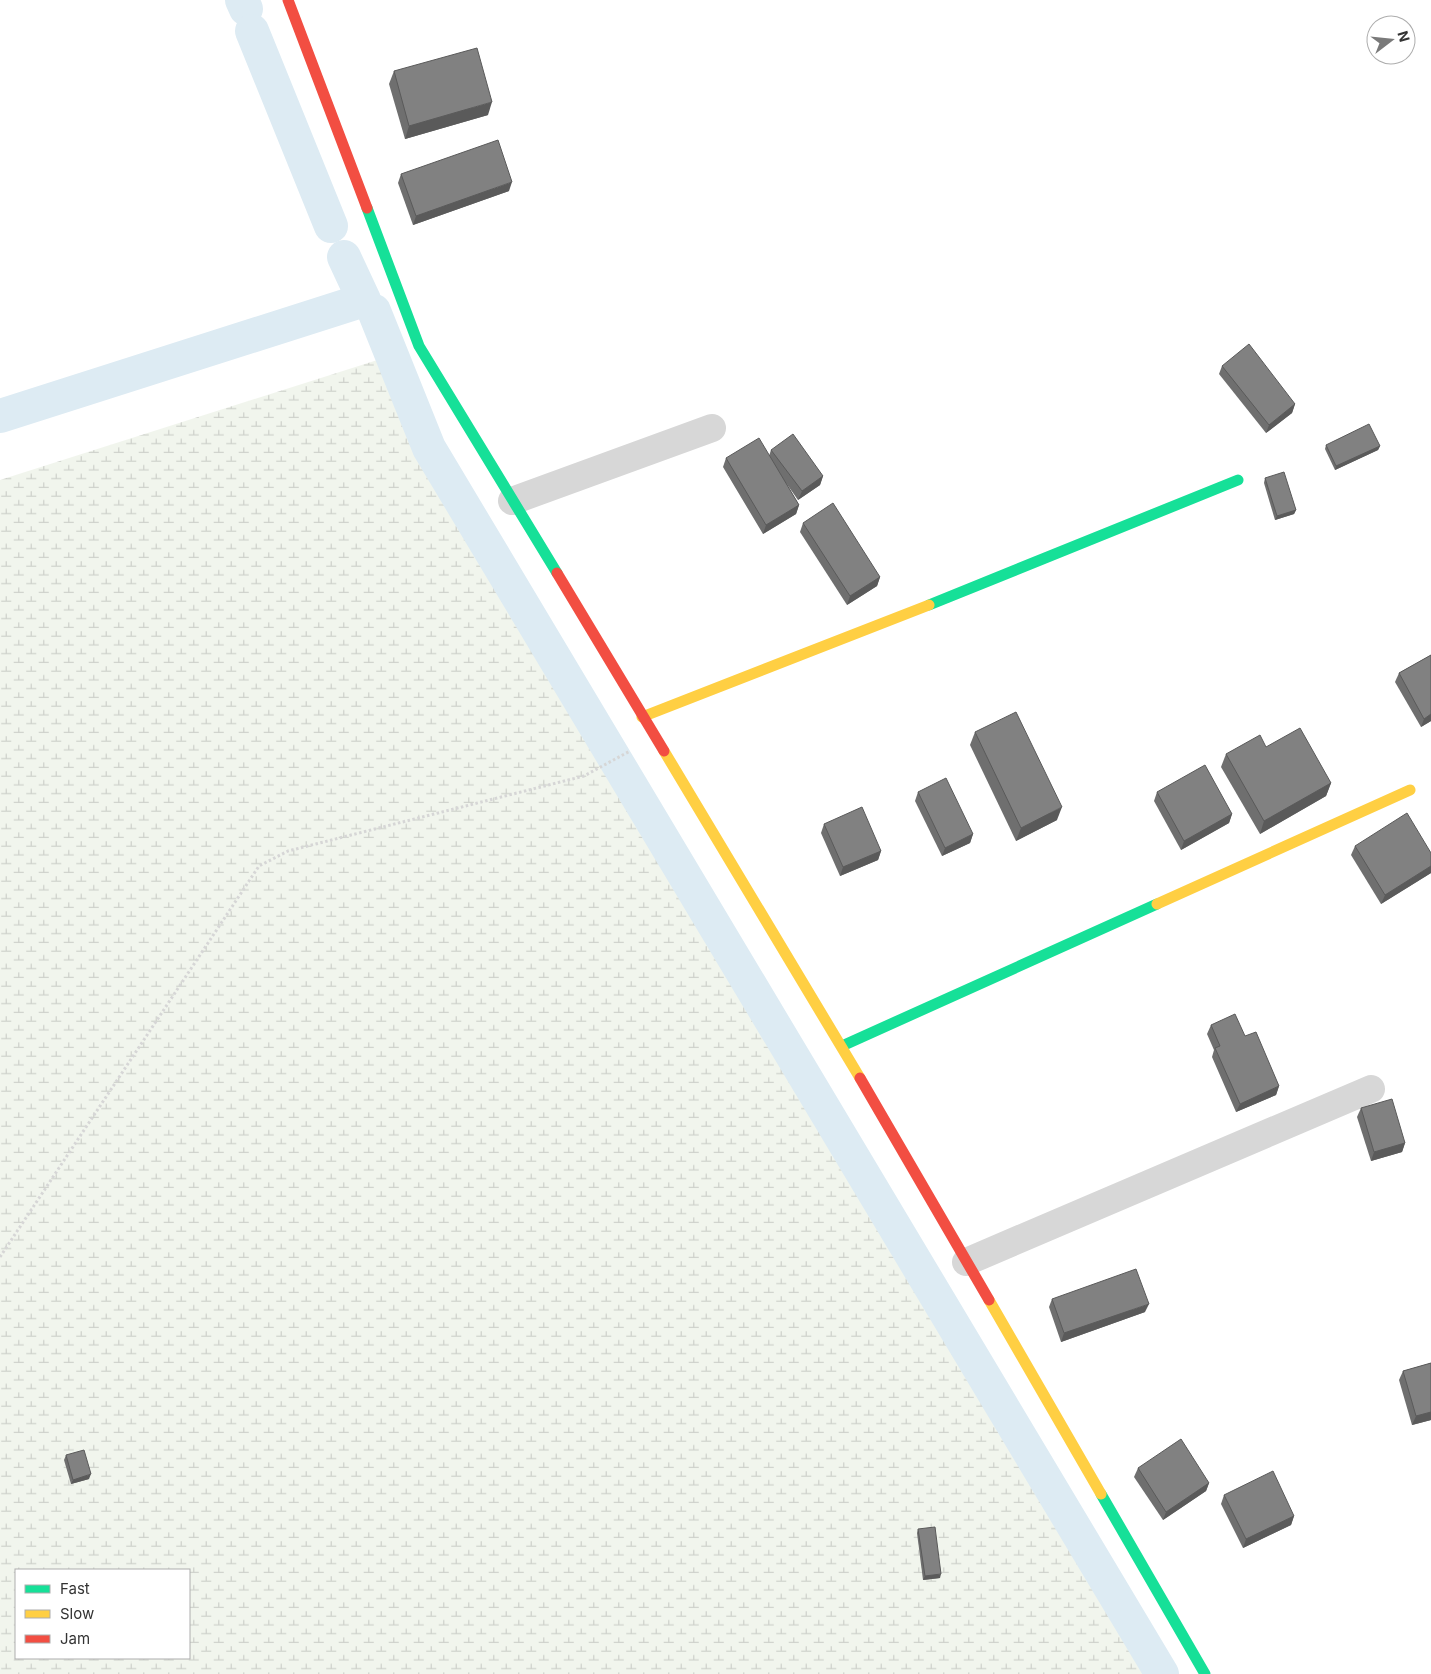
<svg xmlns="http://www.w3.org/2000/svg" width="1431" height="1674" font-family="Inter,sans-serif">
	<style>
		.wetland { fill: url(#wetland-marsh); fill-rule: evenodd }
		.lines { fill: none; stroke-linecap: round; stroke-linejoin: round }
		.canal { stroke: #ddebf3; stroke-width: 34 }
		.path { stroke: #d6d6d6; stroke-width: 3; stroke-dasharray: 2.5 2.5; stroke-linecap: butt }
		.street { stroke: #d7d7d7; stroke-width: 28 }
		.fast { stroke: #16e098; stroke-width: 11 }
		.slow { stroke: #ffcf43; stroke-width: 11 }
		.jam { stroke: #f24e42; stroke-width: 11 }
		.wall { fill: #6f6f6f }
		.shaded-wall { fill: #5a5a5a }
		.building { fill: #818181; stroke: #5a5a5a }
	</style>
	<defs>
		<pattern id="wetland-marsh" width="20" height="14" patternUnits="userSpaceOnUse" patternTransform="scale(1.25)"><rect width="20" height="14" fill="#f1f5ed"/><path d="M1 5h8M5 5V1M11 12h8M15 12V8" fill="none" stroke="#cfd2cc"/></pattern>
	</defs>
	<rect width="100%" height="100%" fill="#fff"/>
	<path class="wetland" d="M390,356L1168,1674H0V480ZM16,1570H189V1658H16Z"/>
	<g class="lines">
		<g class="canal">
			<path d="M242,0L246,9"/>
			<path d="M252,31L331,226"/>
			<path d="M374,311L429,448L1162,1674"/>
			<path d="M0,416L364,300L344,257"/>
		</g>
		<path class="path" d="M0,1257L259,866L288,851L584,776L630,751"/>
		<g class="street">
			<path d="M512,501L712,428"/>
			<path d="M966,1262L1371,1089"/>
		</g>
		<g class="fast">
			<path d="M367,208L419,346L557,573"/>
			<path d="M929,605L1238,480"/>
			<path d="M842,1046L1157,904"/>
			<path d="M1101,1494L1205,1674"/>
		</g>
		<g class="slow">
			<path d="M642,717L929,605"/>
			<path d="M664,751L860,1078"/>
			<path d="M1157,904L1410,790"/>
			<path d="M989,1300L1101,1494"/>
		</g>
		<g class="jam">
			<path d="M288,0L367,208"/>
			<path d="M557,573L664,751"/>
			<path d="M860,1078L989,1300"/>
		</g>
	</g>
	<g class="wall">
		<path d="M394,71L488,115L405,139L389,84Z"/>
		<path d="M401,174L509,191L413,225L398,183Z"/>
		<path d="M1222,366L1295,404L1292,413L1266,433L1219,374Z"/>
		<path d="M1326,445L1380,446L1378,450L1335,470L1325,449Z"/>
		<path d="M771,450L823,476L820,485L798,500L786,483L799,505L796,514L763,534L723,467L726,458L769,456Z"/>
		<path d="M1265,478L1296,510L1294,514L1275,520L1264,483Z"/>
		<path d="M803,523L880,577L877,586L847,605L800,532Z"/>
		<path d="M1431,655V721L1421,727L1395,682L1399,673Z"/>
		<path d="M975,732L1057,820L1016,841L970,745Z"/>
		<path d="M1226,754L1331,783L1326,796L1260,834L1221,767Z"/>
		<path d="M918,792L973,834L970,843L942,856L915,801Z"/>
		<path d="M1157,792L1232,814L1229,823L1181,850L1154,801Z"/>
		<path d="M824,824L881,851L878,860L840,876L821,833Z"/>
		<path d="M1355,846L1431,853V873L1381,904L1351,855Z"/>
		<path d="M1211,1025L1245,1036L1279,1086L1276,1095L1236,1112L1212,1057L1214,1050L1207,1034Z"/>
		<path d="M1361,1108L1405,1143L1402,1152L1371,1161L1357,1117Z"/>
		<path d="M1052,1299L1145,1312L1061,1342L1049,1307Z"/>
		<path d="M1431,1363V1420L1412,1425L1399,1380L1403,1371Z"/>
		<path d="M66,1455L89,1479L71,1484L64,1460Z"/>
		<path d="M1138,1468L1209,1483L1206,1491L1163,1520L1134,1477Z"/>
		<path d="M1224,1495L1294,1516L1291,1525L1243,1548L1221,1504Z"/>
		<path d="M918,1529L940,1578L923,1580L917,1533Z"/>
	</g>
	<g class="shaded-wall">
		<path d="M492,102L488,115L405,139L409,126Z"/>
		<path d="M512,182L509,191L413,225L416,216Z"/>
		<path d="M1295,404L1292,413L1266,433L1269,425Z"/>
		<path d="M1380,446L1378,450L1335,470L1336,466Z"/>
		<path d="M823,476L820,485L798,500L802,491Z"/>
		<path d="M799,505L796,514L763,534L766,525Z"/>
		<path d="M1296,510L1294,514L1275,520L1277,516Z"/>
		<path d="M880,577L877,586L847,605L850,596Z"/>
		<path d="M1431,714V721L1421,727L1424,719Z"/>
		<path d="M1331,783L1326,796L1260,834L1264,821Z"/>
		<path d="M1062,807L1057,820L1016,841L1021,828Z"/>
		<path d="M1232,814L1229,823L1181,850L1184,841Z"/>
		<path d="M973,834L970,843L942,856L945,848Z"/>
		<path d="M881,851L878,860L840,876L843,867Z"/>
		<path d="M1431,866V873L1381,904L1385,895Z"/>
		<path d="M1279,1086L1276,1095L1236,1112L1240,1104Z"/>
		<path d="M1405,1143L1402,1152L1371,1161L1374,1152Z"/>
		<path d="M1149,1304L1145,1312L1061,1342L1064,1333Z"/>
		<path d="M1431,1412V1420L1412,1425L1416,1416Z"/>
		<path d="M91,1474L89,1479L71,1484L73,1480Z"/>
		<path d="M1209,1483L1206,1491L1163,1520L1166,1512Z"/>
		<path d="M1294,1516L1291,1525L1243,1548L1246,1539Z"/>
		<path d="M941,1574L940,1578L923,1580L925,1576Z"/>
	</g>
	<g class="building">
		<path d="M477,48L492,102L409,126L394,71Z"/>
		<path d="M498,140L512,182L416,216L401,174Z"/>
		<path d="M1249,344L1295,404L1269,425L1222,366Z"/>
		<path d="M1369,424L1380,446L1336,466L1326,445Z"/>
		<path d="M793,434L823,476L802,491L771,450Z"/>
		<path d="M759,438L799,505L766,525L726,458Z"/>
		<path d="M1284,472L1296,510L1277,516L1265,478Z"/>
		<path d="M833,503L880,577L850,596L803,523Z"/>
		<path d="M1431,655V714L1424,719L1399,673Z"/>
		<path d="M1016,712L1062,807L1021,828L975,732Z"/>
		<path d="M1300,728L1331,783L1264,821L1226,754L1260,735L1266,747Z"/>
		<path d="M1205,765L1232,814L1184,841L1157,792Z"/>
		<path d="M946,778L973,834L945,848L918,792Z"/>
		<path d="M862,807L881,851L843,867L824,824Z"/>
		<path d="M1407,813L1431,853V866L1385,895L1355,846Z"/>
		<path d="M1235,1014L1245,1036L1256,1032L1279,1086L1240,1104L1215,1048L1220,1046L1211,1025Z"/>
		<path d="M1392,1099L1405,1143L1374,1152L1361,1108Z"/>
		<path d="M1136,1269L1149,1304L1064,1333L1052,1299Z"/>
		<path d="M1431,1363V1412L1416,1416L1403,1371Z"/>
		<path d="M1181,1439L1209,1483L1166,1512L1138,1468Z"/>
		<path d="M84,1450L91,1474L73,1480L66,1455Z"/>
		<path d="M1273,1471L1294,1516L1246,1539L1224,1495Z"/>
		<path d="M935,1527L941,1574L925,1576L918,1529Z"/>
	</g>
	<rect x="15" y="1569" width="175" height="90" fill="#ffffff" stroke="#adadad"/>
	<rect x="25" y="1585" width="25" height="8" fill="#16e098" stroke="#adadad"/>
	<text x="60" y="1594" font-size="15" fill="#333333">Fast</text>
	<rect x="25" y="1610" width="25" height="8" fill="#ffcf43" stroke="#adadad"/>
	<text x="60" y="1619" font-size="15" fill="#333333">Slow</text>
	<rect x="25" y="1635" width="25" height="8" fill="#f24e42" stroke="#adadad"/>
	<text x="60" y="1644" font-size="15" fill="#333333">Jam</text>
	<g transform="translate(1391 40) rotate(74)"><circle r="24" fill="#ffffff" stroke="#adadad"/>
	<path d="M0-4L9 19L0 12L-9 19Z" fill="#7a7a7a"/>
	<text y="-8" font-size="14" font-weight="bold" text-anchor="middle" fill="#333333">N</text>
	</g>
</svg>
